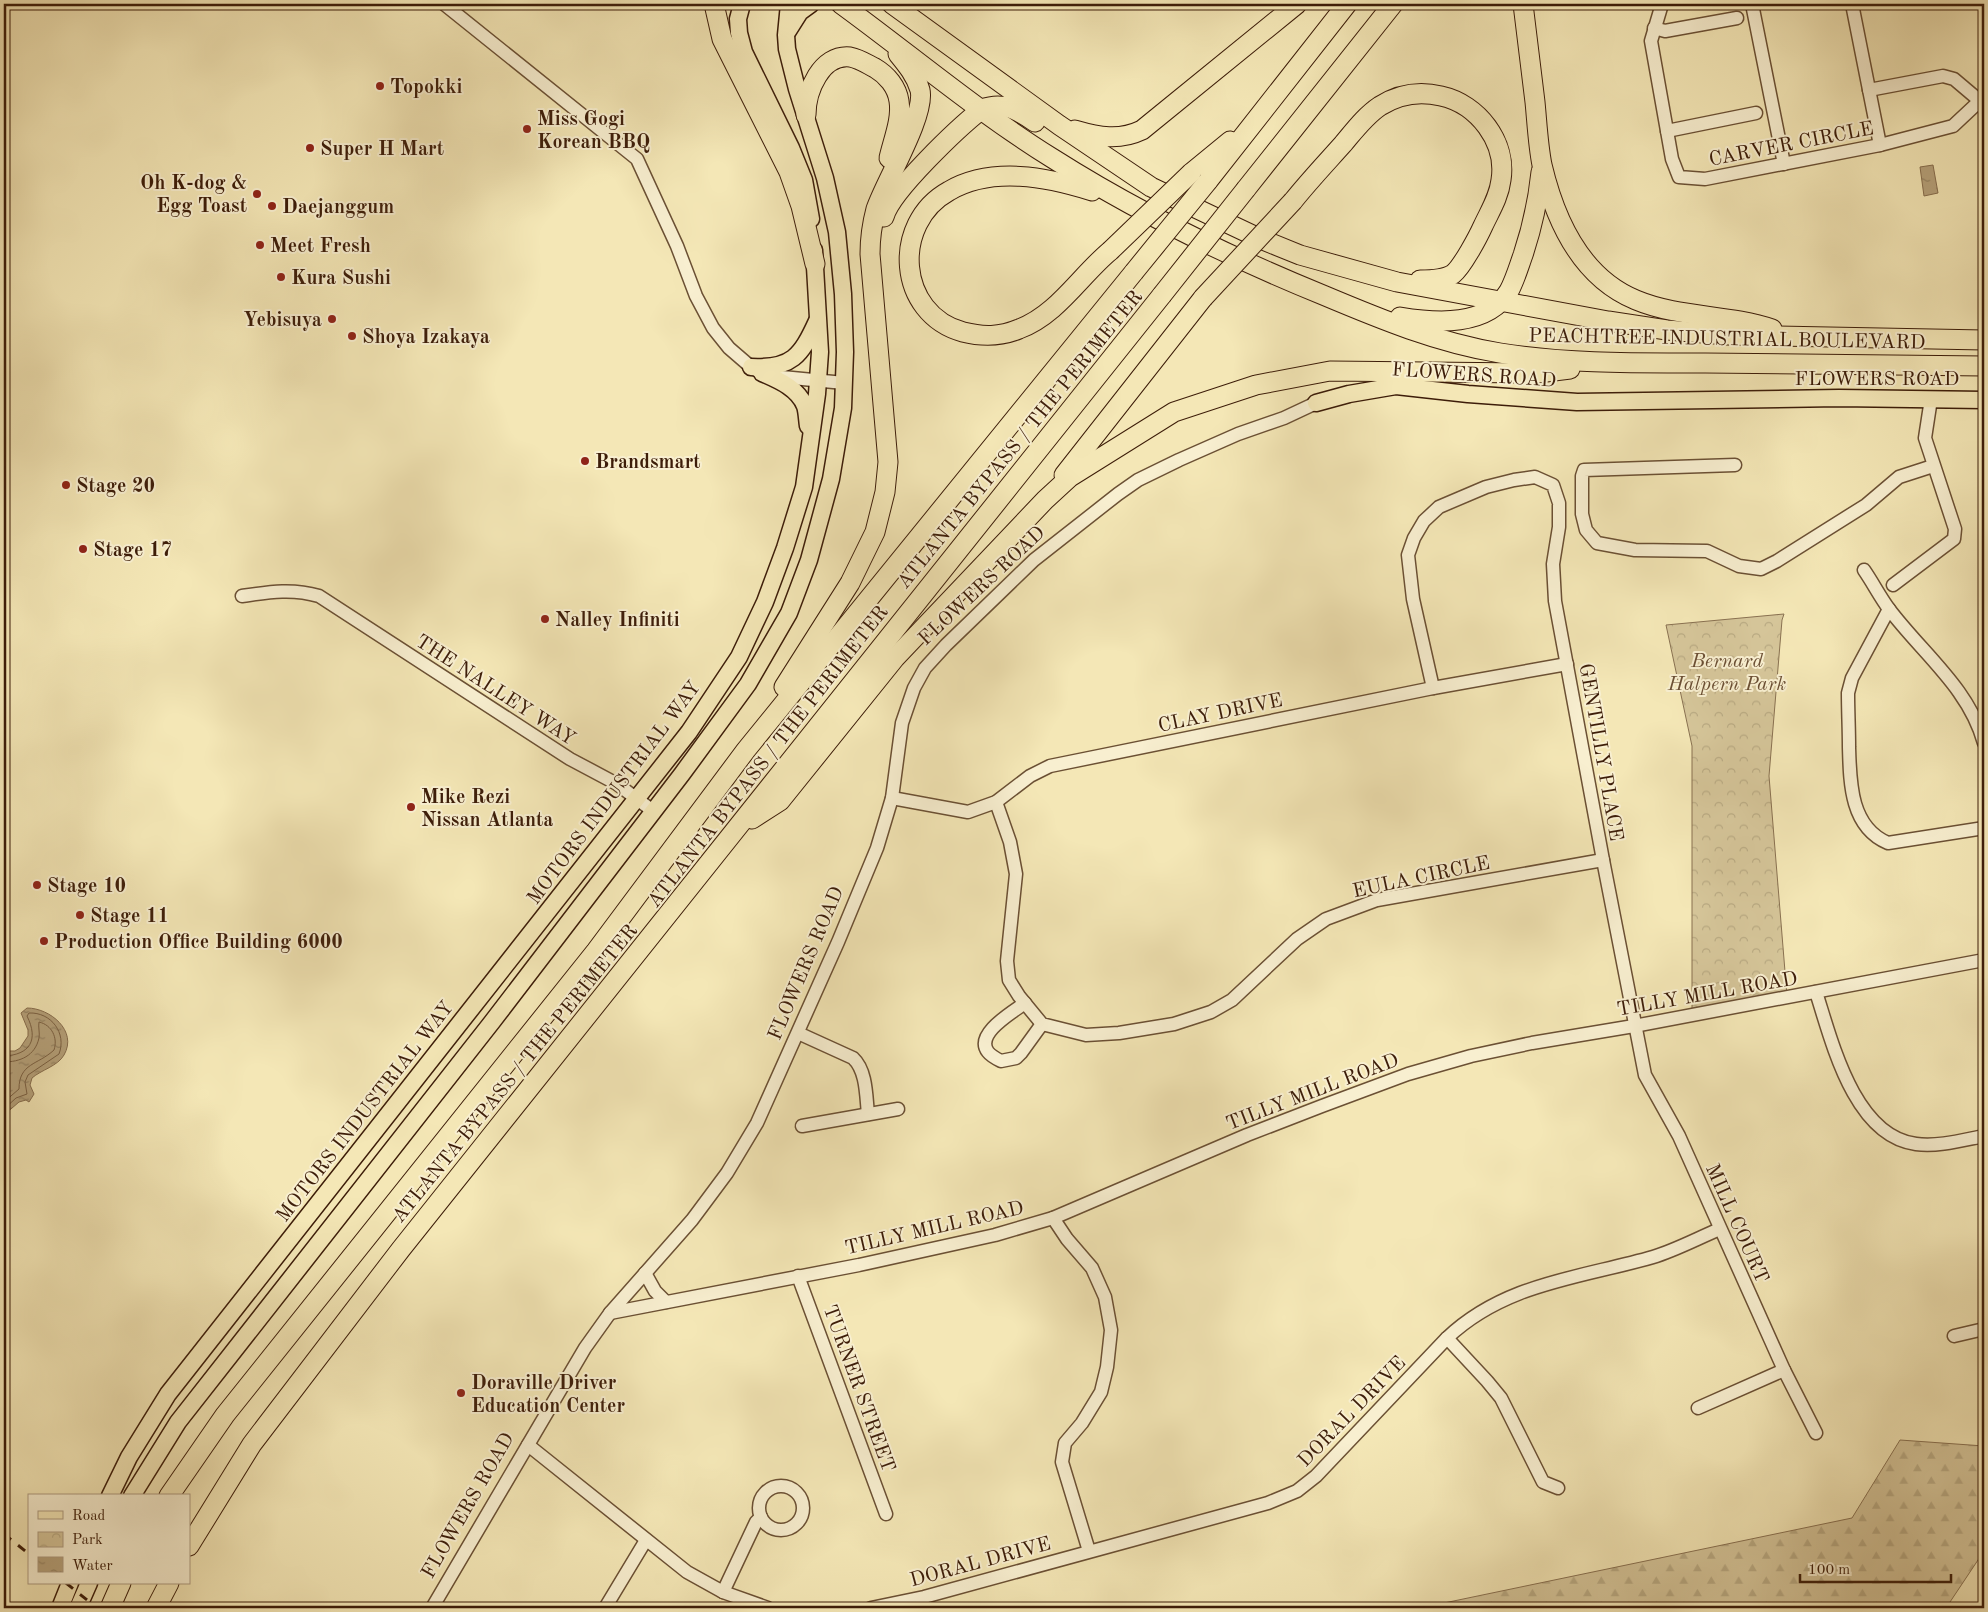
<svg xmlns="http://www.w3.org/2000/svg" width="1988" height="1612" font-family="'Old Standard TT',serif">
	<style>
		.forest { fill: url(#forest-firs); stroke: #897151 }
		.park { fill: url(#park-crowns); stroke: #897151 }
		.water { fill: url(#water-ripples); stroke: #866d4d }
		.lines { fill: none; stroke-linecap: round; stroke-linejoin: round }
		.shore { stroke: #7a6042; stroke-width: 1 }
		.minor-casing { stroke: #6b5034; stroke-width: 15 }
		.major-casing { stroke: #3d1d09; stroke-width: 19 }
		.highway-casing { stroke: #3d1d09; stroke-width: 21 }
		.minor { stroke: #f8efd0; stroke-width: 12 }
		.major { stroke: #f4e7b6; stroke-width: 16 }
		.highway { stroke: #f4e7b6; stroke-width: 19 }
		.rail { stroke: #3d1d09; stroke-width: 3; stroke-dasharray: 9 9; stroke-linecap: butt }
		.highway-bridge-casing { stroke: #3d1d09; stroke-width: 21; stroke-linecap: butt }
		.highway-bridge { stroke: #f4e7b6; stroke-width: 19 }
		.poi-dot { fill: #8f2418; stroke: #f8efd0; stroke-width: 2 }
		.labels { text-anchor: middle; stroke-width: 4; stroke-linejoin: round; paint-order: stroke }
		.poi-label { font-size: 20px; font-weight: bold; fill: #3d1d09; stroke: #f8efd0; text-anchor: start }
		.street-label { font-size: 20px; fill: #3d1d09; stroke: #f8efd0 }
		.park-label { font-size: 20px; font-style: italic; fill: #6b4f34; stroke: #f8efd0 }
	</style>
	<defs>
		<pattern id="forest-firs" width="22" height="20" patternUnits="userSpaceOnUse" patternTransform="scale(1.25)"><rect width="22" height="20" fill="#d5c599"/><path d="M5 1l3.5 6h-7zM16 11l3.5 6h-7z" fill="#b8a982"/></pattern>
		<pattern id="park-crowns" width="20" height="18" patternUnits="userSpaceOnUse" patternTransform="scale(1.25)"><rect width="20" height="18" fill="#d5c599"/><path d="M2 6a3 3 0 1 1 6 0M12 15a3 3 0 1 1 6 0" fill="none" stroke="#b8a982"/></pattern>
		<pattern id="water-ripples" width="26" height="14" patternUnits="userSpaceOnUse" patternTransform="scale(1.25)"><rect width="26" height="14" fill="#b6a27b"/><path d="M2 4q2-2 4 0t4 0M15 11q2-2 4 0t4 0" fill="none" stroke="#958363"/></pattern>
	</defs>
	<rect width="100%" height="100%" fill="#f4e7b6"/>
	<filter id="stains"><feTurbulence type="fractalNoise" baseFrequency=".004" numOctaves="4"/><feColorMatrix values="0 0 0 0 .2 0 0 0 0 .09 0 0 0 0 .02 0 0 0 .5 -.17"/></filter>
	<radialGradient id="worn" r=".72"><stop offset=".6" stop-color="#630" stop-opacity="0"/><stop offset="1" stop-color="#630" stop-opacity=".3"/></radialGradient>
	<path class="forest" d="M1900,1440L1984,1446V1551L1946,1608H1420L1852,1518Z"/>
	<path class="park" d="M1784,614L1782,620L1769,776L1787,996L1692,1014V746L1666,625Z"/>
	<g class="water">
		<path d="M1933,165L1938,193L1924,196L1920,167Z"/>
		<path d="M27,1008C50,1008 78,1031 64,1055C58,1066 41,1070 32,1078L30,1085L34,1094L29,1102L26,1100L19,1102L4,1115V1051H15L20,1048L28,1036V1030L21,1013Z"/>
	</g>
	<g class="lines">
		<g class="shore">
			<path d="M4,1056C30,1055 39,1040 27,1016L29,1013C51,1012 67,1033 59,1054L28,1075L25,1082L27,1094L16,1098L4,1109"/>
			<path d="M4,1062C20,1062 35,1056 39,1038C40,1033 38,1027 39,1022C52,1025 58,1038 54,1050C38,1065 19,1063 19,1089L4,1102"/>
		</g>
		<g class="minor-casing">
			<g id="minor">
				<path d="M444,4L637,159L677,246L696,296L713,328L729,348L751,367L762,373L782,377L844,383"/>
				<path d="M1662,4L1651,41L1672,159L1679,177L1705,179L1880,145L1953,126L1984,97"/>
				<path d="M1752,4L1784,164"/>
				<path d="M1852,4L1880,145"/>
				<path d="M1654,28L1665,31L1737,18"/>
				<path d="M1869,90L1943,76L1954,79L1980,101"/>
				<path d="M1667,131L1756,113"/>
				<path d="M1735,465L1584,470L1582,476V514L1586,530L1597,543L1635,550L1707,551L1739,566L1761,569L1777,561L1866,505L1899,477L1933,466"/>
				<path d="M1864,570C1873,583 1880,597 1889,609C1922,653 1969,688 1984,743"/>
				<path d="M1893,585L1954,539L1955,529L1925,438L1931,399"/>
				<path d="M242,596C269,592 292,588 319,596L570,759L617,784L653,811"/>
				<path d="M1889,609L1852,678L1848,693C1848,711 1849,729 1849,747C1850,782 1850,827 1888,843L1984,828"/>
				<path d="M1433,688L1413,599L1408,555L1414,538L1424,521L1439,507L1486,487L1514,480L1535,477L1553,485L1559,503V527L1553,564L1555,601L1603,860L1645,1075L1679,1136L1784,1370L1816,1433"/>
				<path d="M892,798L968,812L996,802L1030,776L1050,766L1433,688L1567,664"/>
				<path d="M996,802L1010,842L1016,874L1007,961L1009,980L1019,996L1042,1024L1086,1035L1119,1033L1174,1024L1211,1012L1232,1000L1297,939L1326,919L1377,900L1603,860"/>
				<path d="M1816,992C1832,1042 1854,1136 1916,1144C1938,1147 1963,1140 1984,1136"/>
				<path d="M1025,1003C1013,1012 974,1034 988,1052C991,1056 997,1059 1001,1061L1016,1058L1021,1053L1042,1024"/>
				<path d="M798,1033L853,1058C867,1071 866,1097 868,1114"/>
				<path d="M802,1126L898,1109"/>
				<path d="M1053,1218L1067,1239L1092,1268L1105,1297L1111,1330L1107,1367L1101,1392L1082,1423L1065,1443L1062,1462L1089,1551"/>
				<path d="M645,1273L655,1291L666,1302"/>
				<path d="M798,1276L886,1514"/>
				<path d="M610,1313L859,1265L995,1235L1053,1218L1247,1135L1322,1106L1408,1074L1471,1056L1532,1043L1634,1026L1984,960"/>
				<path d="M1954,1336L1984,1329"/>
				<path d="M1447,1338L1487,1381L1501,1398L1543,1482L1558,1488"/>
				<path d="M1698,1408L1784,1370"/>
				<path d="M528,1445L687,1572L723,1592L768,1608"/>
				<circle cx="781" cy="1508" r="22"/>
				<path d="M723,1592L756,1522L761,1517"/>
				<path d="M432,1608L585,1348L610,1313L692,1220L727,1173L757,1123L838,942L877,848L892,798L902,723L914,688L925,668L946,645L1034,560L1118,494L1138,480L1179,460L1238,434L1284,418L1316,403"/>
				<path d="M605,1608L646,1540"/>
				<path d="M871,1608L924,1597L1268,1503L1297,1491L1316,1476L1447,1338C1505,1283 1580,1278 1653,1257C1676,1250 1698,1238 1720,1229"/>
			</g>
		</g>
		<g class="major-casing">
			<g id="major">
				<path d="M742,4L738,19L739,33L744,52L791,148L804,180L811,219"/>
				<path d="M788,31L800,12L811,4"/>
				<path d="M751,367C792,369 801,356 817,321"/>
				<path d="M762,373C778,380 798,388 805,406C807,412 807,420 808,426"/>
				<path d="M1316,403L1349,394L1396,386L1468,394L1577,402L1839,398L1984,400"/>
				<path d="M110,1496L129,1457L168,1394L689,732L739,657L765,602L785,548L804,487L817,394L820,352L814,250"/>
				<path d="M132,1496L178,1422L492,1022L682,774L748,684L789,613L809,560L831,479L843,408L845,352L843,294L837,232L825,178L797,89L787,49L786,35L789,4"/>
				<path d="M60,1608L70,1583"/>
				<path d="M78,1608L89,1583"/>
			</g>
		</g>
		<g class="highway-casing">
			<g id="highway">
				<path d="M714,4L722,39L789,172L801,206L815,264"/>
				<path d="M841,4C911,55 978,112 1052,158C1137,212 1230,257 1323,295C1380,319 1438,343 1500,353C1567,364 1636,363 1705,363C1798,364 1891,365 1984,366"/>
				<path d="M892,4L1059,125L1151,187L1263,240L1300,255L1397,282L1608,321L1667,330L1727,335L1984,340"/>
				<path d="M1523,4C1527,36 1531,69 1535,102C1537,122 1538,145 1542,165C1555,220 1580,277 1636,300C1679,318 1728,314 1772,329"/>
				<path d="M806,115C806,91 821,54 850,57C860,59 867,64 875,68C887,75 897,87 899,101C902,119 893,140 889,158"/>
				<path d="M1075,130C1099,137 1119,141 1142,130L1297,4"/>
				<path d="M1191,173L1230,141"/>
				<path d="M1208,181L1347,4"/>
				<path d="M1246,189L1393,4"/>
				<path d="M1092,191C1047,177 992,166 949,191C891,223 897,314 963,332C983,337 1000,337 1019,329C1057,315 1080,276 1110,251"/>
				<path d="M1293,201C1309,181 1326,163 1343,144C1354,131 1365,116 1380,106C1399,94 1420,91 1441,96C1478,104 1507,142 1501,180C1499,197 1490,211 1483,226C1478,237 1462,267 1453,274C1444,280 1430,280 1420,280"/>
				<path d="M884,217C891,191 959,127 982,109C1004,101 1017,110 1035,122"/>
				<path d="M1400,317C1436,323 1487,327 1509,291C1515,280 1519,266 1523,255C1532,228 1538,201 1541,172"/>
				<path d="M1064,475L1203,298"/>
				<path d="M784,687L850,583L875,532L885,492L888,462L870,254C870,239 872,224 876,209C885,182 926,115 920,90C916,76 907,65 898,54"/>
				<path d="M752,819L780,801L895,658L1045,500L1070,477L1174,412L1256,385L1330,371L1538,373L1570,369"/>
				<path d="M169,1496L225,1415L596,951L746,750L1134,272"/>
				<path d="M189,1546L252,1444L401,1249L1162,295"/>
				<path d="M110,1608L121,1583"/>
				<path d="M156,1608L169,1583"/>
			</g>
		</g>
		<use href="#minor" class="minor"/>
		<use href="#major" class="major"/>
		<use href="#highway" class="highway"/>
		<g class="rail">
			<path d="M4,1534L29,1554"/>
			<path d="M66,1583L97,1608"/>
		</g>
		<g class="highway-bridge-casing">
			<g id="highway-bridge">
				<path d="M1110,251L1191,173"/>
				<path d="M1134,272L1208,181"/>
				<path d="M1162,295L1246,189"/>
				<path d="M1203,298L1293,201"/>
			</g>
		</g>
		<use href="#highway-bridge" class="highway-bridge"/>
	</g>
	<g class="poi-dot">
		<circle cx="380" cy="86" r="5"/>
		<circle cx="527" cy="129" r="5"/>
		<circle cx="310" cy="148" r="5"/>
		<circle cx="257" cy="194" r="5"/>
		<circle cx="272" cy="206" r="5"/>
		<circle cx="260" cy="245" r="5"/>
		<circle cx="281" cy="277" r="5"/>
		<circle cx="332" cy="319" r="5"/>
		<circle cx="352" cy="336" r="5"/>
		<circle cx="585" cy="461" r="5"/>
		<circle cx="66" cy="485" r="5"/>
		<circle cx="83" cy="549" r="5"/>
		<circle cx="545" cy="619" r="5"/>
		<circle cx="411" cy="807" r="5"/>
		<circle cx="37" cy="885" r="5"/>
		<circle cx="80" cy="915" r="5"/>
		<circle cx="44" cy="941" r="5"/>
		<circle cx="461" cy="1393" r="5"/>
	</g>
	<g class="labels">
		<g class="poi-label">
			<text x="390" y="93">Topokki</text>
			<text x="537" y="125">Miss Gogi<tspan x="537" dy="23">Korean BBQ</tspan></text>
			<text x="320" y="155">Super H Mart</text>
			<text x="247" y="189" text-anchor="end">Oh K-dog &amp;<tspan x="247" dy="23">Egg Toast</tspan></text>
			<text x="282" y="213">Daejanggum</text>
			<text x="270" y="252">Meet Fresh</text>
			<text x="291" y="284">Kura Sushi</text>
			<text x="322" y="326" text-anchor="end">Yebisuya</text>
			<text x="362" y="343">Shoya Izakaya</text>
			<text x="595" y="468">Brandsmart</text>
			<text x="76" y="492">Stage 20</text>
			<text x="93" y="556">Stage 17</text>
			<text x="555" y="626">Nalley Infiniti</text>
			<text x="421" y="803">Mike Rezi<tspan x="421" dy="23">Nissan Atlanta</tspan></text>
			<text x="47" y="892">Stage 10</text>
			<text x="90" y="922">Stage 11</text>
			<text x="54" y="948">Production Office Building 6000</text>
			<text x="471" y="1389">Doraville Driver<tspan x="471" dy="23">Education Center</tspan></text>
		</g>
		<g class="street-label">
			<text transform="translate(1791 143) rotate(-11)" y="7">CARVER CIRCLE</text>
			<text transform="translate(1727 338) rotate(1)" y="7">PEACHTREE INDUSTRIAL BOULEVARD</text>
			<text transform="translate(1474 374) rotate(4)" y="7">FLOWERS ROAD</text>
			<text x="1877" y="385">FLOWERS ROAD</text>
			<text transform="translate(1019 439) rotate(-51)" y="7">ATLANTA BYPASS / THE PERIMETER</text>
			<text transform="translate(981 585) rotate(-43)" y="7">FLOWERS ROAD</text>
			<text transform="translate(496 689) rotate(33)" y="7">THE NALLEY WAY</text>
			<text transform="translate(1220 712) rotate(-12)" y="7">CLAY DRIVE</text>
			<text transform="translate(1602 752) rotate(80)" y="7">GENTILLY PLACE</text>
			<text transform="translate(767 756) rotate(-52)" y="7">ATLANTA BYPASS / THE PERIMETER</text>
			<text transform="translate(613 792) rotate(-53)" y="7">MOTORS INDUSTRIAL WAY</text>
			<text transform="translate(1421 876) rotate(-12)" y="7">EULA CIRCLE</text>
			<text transform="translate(805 963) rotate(-67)" y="7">FLOWERS ROAD</text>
			<text transform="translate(1707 993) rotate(-10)" y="7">TILLY MILL ROAD</text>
			<text transform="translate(514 1073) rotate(-51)" y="7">ATLANTA BYPASS / THE PERIMETER</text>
			<text transform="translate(1312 1091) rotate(-21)" y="7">TILLY MILL ROAD</text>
			<text transform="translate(364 1111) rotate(-52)" y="7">MOTORS INDUSTRIAL WAY</text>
			<text transform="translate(1738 1223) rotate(66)" y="7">MILL COURT</text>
			<text transform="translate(934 1227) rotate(-13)" y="7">TILLY MILL ROAD</text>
			<text transform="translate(860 1388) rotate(70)" y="7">TURNER STREET</text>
			<text transform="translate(1351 1411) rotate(-46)" y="7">DORAL DRIVE</text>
			<text transform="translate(467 1505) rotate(-60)" y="7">FLOWERS ROAD</text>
			<text transform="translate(980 1561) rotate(-15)" y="7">DORAL DRIVE</text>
		</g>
		<g class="park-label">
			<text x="1727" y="667">Bernard<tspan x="1727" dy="23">Halpern Park</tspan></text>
		</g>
	</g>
	<rect width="1988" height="1612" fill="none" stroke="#f4e7b6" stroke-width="20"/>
	<rect x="5" y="5" width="1978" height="1602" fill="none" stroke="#3d1d09" stroke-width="2.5"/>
	<rect x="10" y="10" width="1968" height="1592" fill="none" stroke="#3d1d09"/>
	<rect x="28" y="1494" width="162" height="90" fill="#f8efd0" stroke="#ad9b80"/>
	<rect x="38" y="1511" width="25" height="8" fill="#f4e7b6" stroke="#ad9b80"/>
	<text x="72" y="1520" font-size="15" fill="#3d1d09">Road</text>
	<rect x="38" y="1532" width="25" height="15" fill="url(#park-crowns)" stroke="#ad9b80"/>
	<text x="72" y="1544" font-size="15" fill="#3d1d09">Park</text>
	<rect x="38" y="1557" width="25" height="15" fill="url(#water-ripples)" stroke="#ad9b80"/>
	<text x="72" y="1570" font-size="15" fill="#3d1d09">Water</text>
	<path d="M1800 1574v8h151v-8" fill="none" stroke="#3d1d09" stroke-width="2.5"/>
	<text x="1808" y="1574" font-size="15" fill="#3d1d09" stroke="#f8efd0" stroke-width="4" paint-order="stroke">100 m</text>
	<rect width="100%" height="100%" filter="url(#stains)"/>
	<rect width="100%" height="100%" fill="url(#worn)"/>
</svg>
